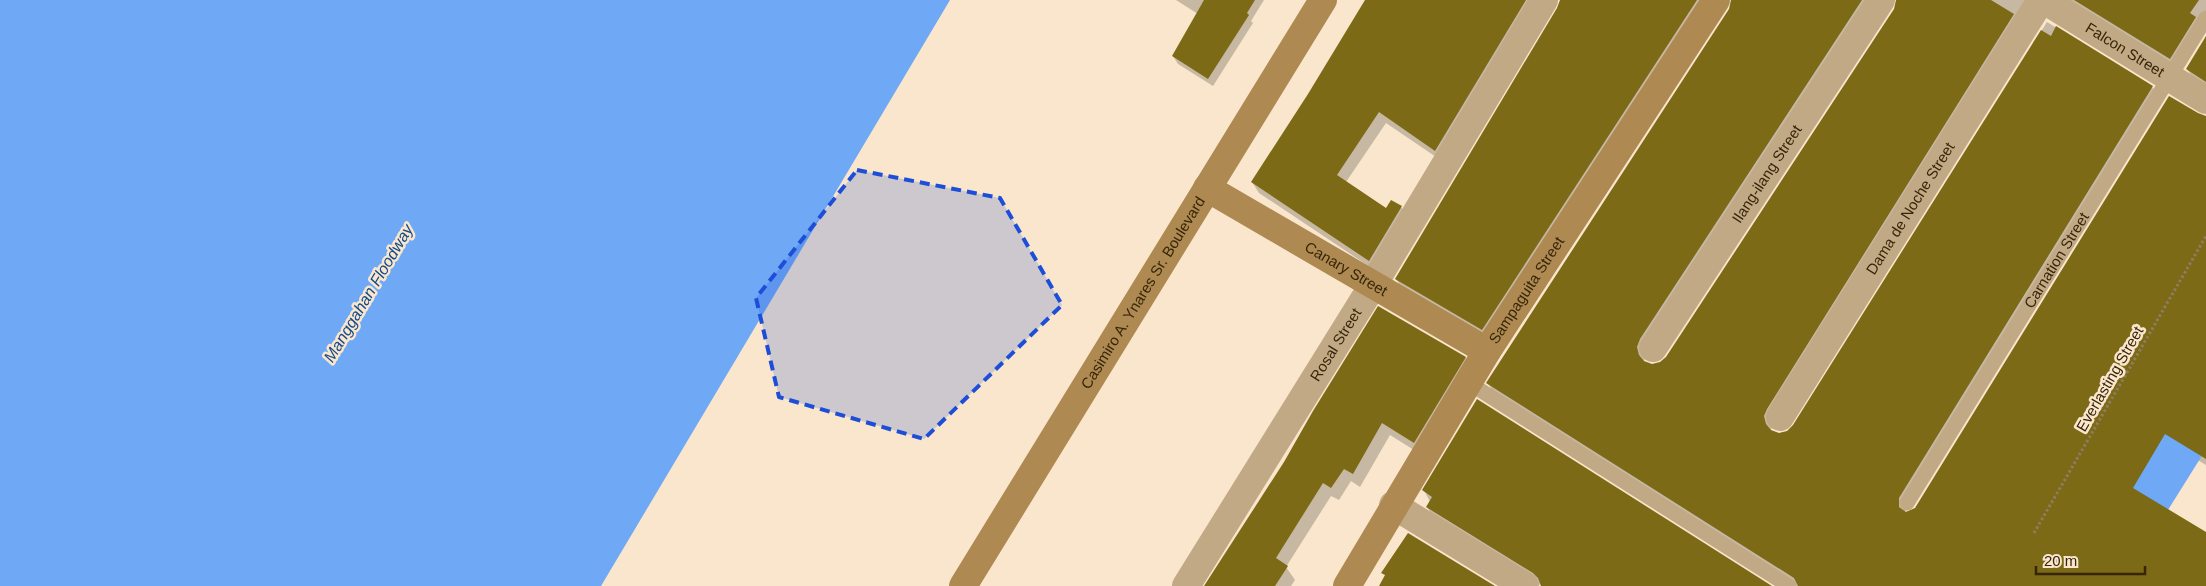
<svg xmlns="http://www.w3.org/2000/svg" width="2206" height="586" font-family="Arial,sans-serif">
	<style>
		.water { fill: #6fa8f5 }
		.shadow { fill: #0003 }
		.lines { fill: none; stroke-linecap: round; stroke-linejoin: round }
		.river { stroke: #6fa8f5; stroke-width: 65 }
		.building { fill: #7c6a16 }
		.path { stroke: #8f7d61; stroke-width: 3; stroke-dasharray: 2.5 2.5; stroke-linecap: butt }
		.lane { stroke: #c2a985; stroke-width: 15 }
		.street { stroke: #c2a985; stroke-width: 28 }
		.secondary { stroke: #ae8951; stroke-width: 28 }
		.marked { fill: #1d4ed8; fill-opacity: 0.2; stroke: #1d4ed8; stroke-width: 4; stroke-dasharray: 10 6; stroke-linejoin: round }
		.labels { text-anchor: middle; stroke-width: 5; stroke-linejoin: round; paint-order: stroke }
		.street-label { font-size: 15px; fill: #372508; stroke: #f9e6cc }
		.water-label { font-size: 16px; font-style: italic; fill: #11498d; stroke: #f9e6cc }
	</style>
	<rect width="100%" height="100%" fill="#f9e6cc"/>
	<path class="water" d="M0,0H950L601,586H0Z"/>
	<g class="shadow">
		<path d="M1176,0H1264L1251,21L1253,23L1213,86L1178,64L1173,56L1198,14Z"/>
		<path d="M1367,0H1540L1442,161L1386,123L1346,182L1387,209L1401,207L1408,218L1376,271L1259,193L1252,182L1309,95Z"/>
		<path d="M1561,0H1712L1489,341L1403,290L1396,279L1559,9Z"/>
		<path d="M1733,0H1877L1646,351L1644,362L1652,365L1660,363L1667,357L1895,9L1898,0H2037L1773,420L1771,431L1780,434L1788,432L1794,426L2047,22L2152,87L2159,98L1905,512L1916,509L2197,114L2206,117V465L2171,444L2142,494L2206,533V586H1797L1494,394L1488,383L1730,9Z"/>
		<path d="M2063,0H2206V23L2176,70Z"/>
		<path d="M2206,38V88L2194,80L2187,69Z"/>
		<path d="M1465,357L1472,371L1422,455L1390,435L1360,487L1351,481L1339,500L1331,496L1286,567L1295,580L1291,586H1206L1285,463Z"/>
		<path d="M1424,490L1769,586H1542L1434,518L1427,507L1430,502Z"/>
	</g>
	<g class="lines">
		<path class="river" d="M2082,586L2206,388"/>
	</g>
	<g class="building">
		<path d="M1204,0H1255L1247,13L1249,15L1208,79L1172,56Z"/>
		<path d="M1365,0H1526L1435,151L1379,112L1337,175L1386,208L1391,200L1402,206L1369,261L1251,182L1308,94Z"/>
		<path d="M1560,0H1697L1482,330L1395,279L1557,8Z"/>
		<path d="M1731,0H1862L1640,339L1637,347L1639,355L1644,361L1652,364L1660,362L1666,357L1894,9L1896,0H1991L2014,14L1767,409L1764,416L1766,424L1771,430L1779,433L1787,431L1793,425L2041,30L2051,36L2056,26L2153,86L1899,498V507L1906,512L1915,508L2169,96L2198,113L2206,116V459L2165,434L2133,488L2206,532V586H1798L1794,578L1486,383L1729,9Z"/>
		<path d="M2074,0H2199L2190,13L2196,17L2170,59Z"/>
		<path d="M2206,36V82L2186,69Z"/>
		<path d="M1378,306L1466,357L1414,443L1382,423L1353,474L1344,469L1331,488L1323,483L1276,558L1288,566L1275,586H1204L1284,462L1313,411Z"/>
		<path d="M1477,399L1772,586H1541L1538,578L1533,573L1426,507L1432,497L1422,490Z"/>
		<path d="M1408,533L1495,586H1379L1385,575L1381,573Z"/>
	</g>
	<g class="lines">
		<path class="path" d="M2034,533L2206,236"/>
		<g class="lane">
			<path d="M1469,383L1789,586"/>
			<path id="s1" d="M1907,503L2206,18"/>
		</g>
		<g class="street">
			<path id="s2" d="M2044,0L2206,100"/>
			<path id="s3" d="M1653,348L1881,0"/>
			<path id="s4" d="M1780,417L2041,0"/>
			<path d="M1393,505L1525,586"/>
			<path id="s5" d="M1186,586L1373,285L1544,0"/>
		</g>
		<g class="secondary">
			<path id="s6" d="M1207,188L1487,351"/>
			<path id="s7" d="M963,586L1323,0"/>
			<path id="s8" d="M1347,586L1487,351L1716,0"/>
		</g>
	</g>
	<path class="marked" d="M857,170L1000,198L1062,305L924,439L779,397L756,298Z"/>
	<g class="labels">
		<g class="street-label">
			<text dy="5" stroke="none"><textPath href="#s2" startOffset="95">Falcon Street</textPath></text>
			<text dy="5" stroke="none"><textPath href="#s3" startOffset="208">Ilang-ilang Street</textPath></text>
			<text dy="5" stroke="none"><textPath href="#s4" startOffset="246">Dama de Noche Street</textPath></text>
			<text dy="5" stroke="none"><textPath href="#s1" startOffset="285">Carnation Street</textPath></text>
			<text dy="5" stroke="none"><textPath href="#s6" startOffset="161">Canary Street</textPath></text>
			<text dy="5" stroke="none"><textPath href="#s8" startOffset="346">Sampaguita Street</textPath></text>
			<text dy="5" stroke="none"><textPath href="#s7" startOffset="344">Casimiro A. Ynares Sr. Boulevard</textPath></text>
			<text dy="5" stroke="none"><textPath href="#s5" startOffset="284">Rosal Street</textPath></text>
			<text transform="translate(2110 379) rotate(-60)" y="5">Everlasting Street</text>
		</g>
		<g class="water-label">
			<text transform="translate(368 293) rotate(-59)" y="6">Manggahan Floodway</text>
		</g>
	</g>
	<path d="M2036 566v8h109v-8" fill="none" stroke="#372508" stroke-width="2.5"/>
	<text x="2044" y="566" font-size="15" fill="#372508" stroke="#f9e6cc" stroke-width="4" paint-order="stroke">20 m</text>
</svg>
